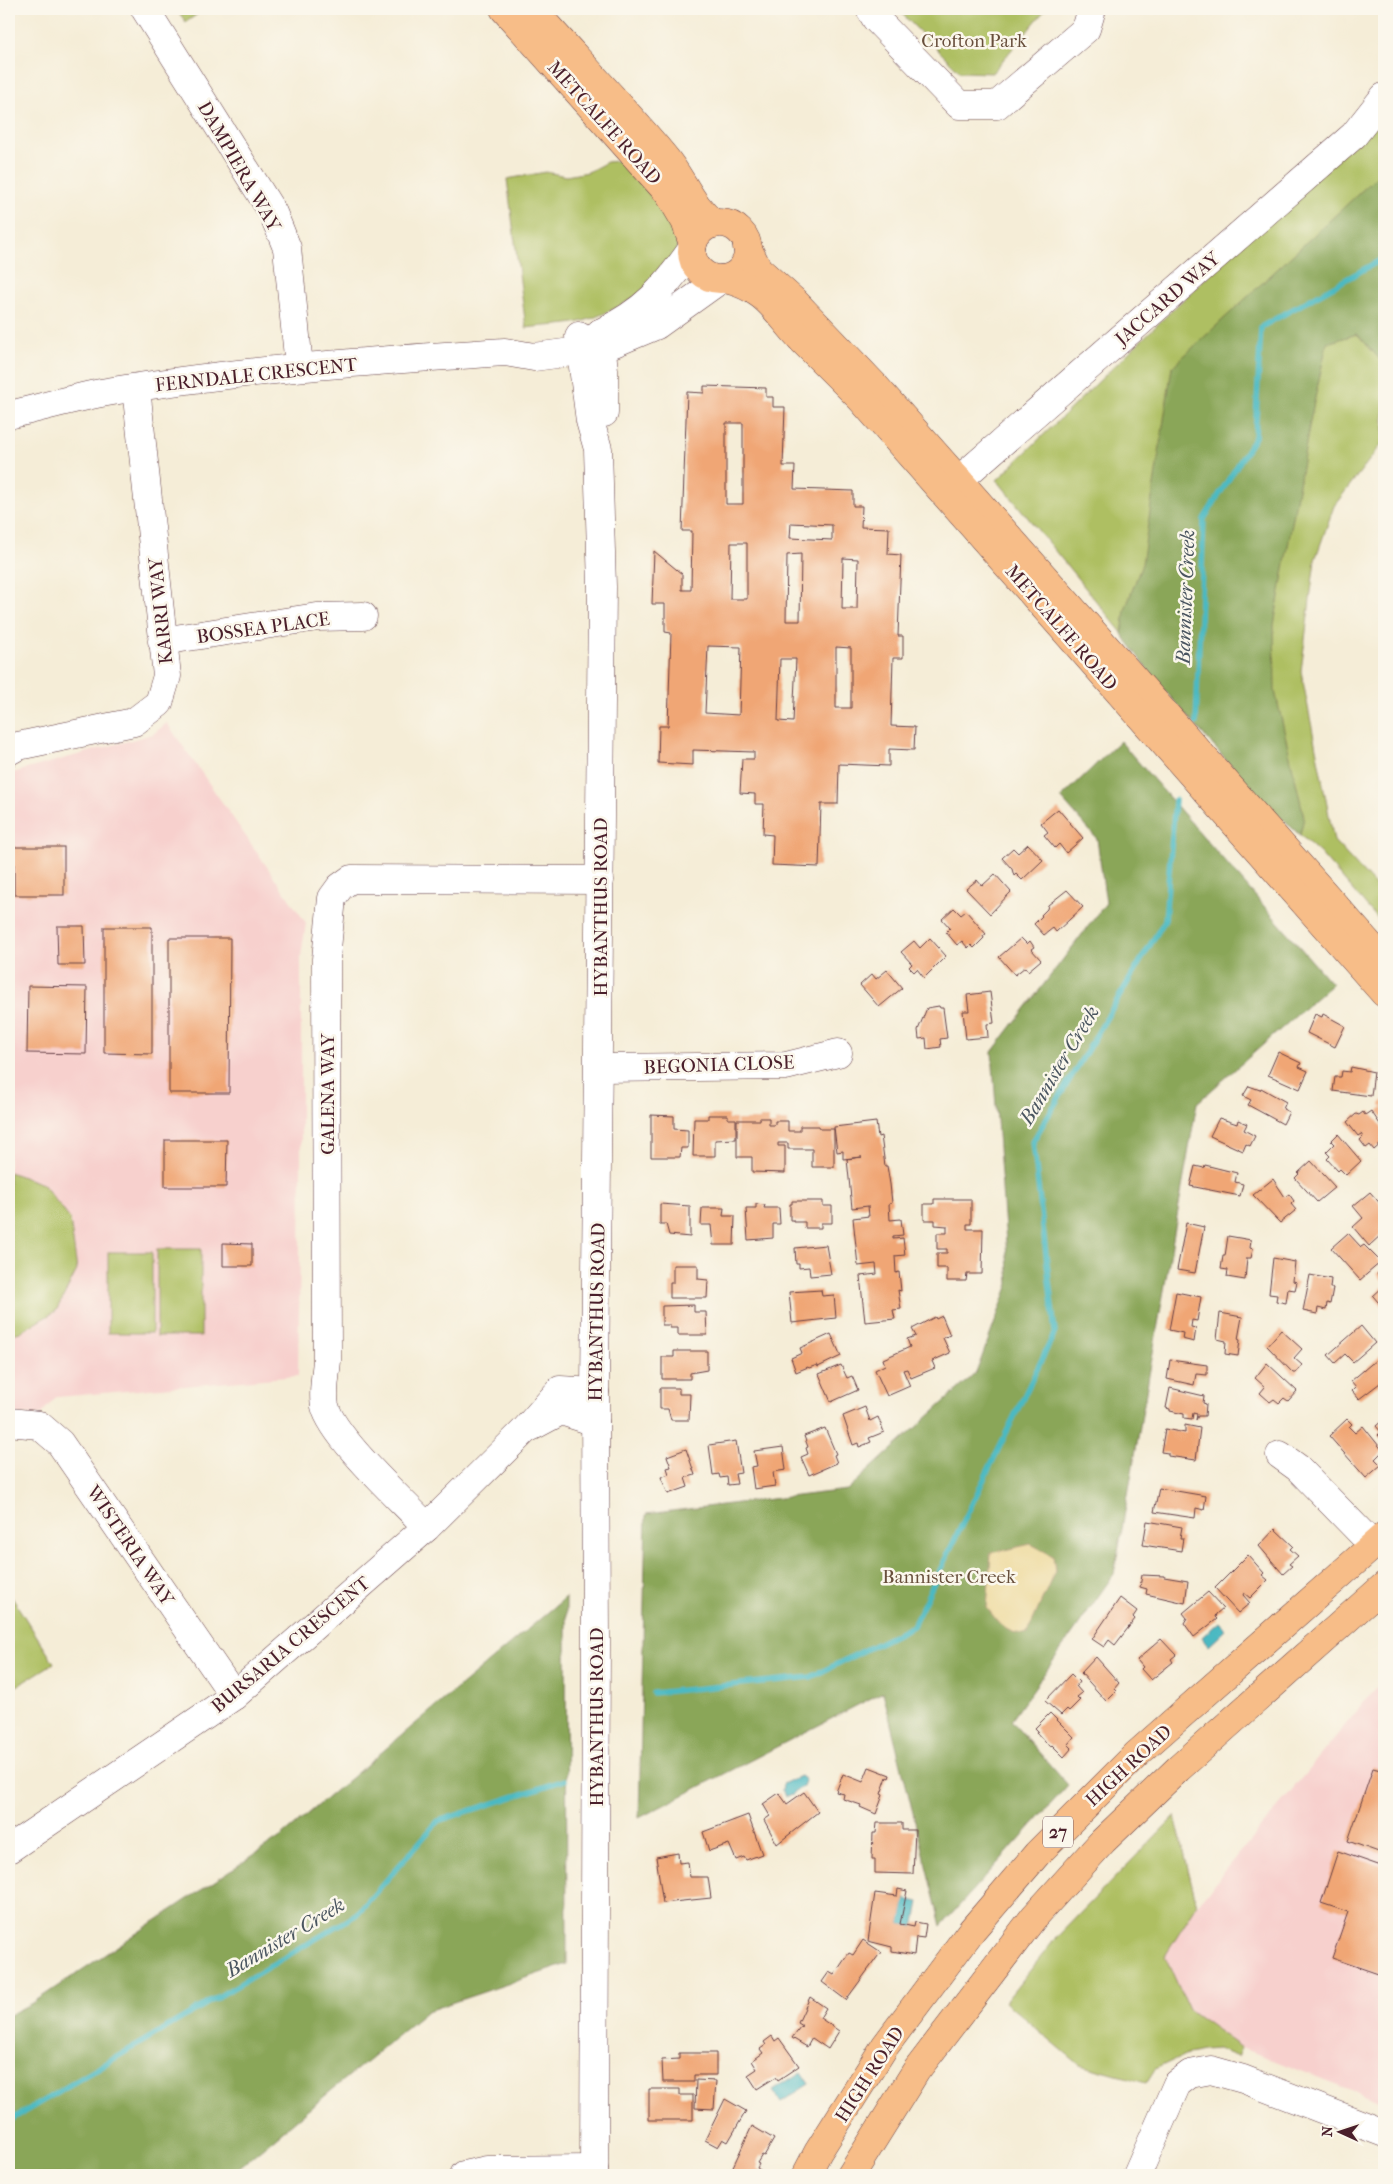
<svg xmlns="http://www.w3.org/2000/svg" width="1393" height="2184" font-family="'IM FELL French Canon',serif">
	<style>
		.built { fill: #f7d0cd }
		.green { fill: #aebf62; stroke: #7c6f46 }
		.forest { fill: #8aa658; stroke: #6a6242 }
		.sand { fill: #eeda9e; stroke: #9c7c64 }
		.water { fill: #4bb9c2; stroke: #4a6c76 }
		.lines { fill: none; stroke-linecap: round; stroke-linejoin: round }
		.stream { stroke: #4bb9c2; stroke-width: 5.5 }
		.building { fill: #f0a674; fill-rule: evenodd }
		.minor-casing { stroke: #643e45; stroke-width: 29 }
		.major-casing { stroke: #643e45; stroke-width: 29 }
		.minor { stroke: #fff; stroke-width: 28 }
		.major { stroke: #f7bd88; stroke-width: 28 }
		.labels { text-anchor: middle; stroke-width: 5; stroke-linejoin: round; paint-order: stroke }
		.shield { fill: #fbf7ec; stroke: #7f6065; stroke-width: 1 }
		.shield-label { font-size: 18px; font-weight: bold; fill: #4a1f2b }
		.park-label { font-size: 19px; fill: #684f3c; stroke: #fbf7ec }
		.street-label { font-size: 19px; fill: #4a1f2b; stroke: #fbf7ec }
		.water-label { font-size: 20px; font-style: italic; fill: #4a5560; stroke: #fbf7ec }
	</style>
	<rect width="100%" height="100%" fill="#fbf7ec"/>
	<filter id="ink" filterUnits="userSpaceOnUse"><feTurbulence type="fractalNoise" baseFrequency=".02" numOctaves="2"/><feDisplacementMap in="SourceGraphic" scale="10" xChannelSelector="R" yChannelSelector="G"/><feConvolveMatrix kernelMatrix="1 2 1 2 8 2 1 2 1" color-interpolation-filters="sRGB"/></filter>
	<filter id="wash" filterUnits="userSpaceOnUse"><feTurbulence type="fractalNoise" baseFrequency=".0096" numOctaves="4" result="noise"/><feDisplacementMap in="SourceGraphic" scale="20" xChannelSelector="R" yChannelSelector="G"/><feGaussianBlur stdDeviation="1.12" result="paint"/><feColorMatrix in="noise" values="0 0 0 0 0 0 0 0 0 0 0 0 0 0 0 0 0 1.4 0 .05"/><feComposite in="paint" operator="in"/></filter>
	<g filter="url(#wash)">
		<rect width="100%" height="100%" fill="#f5edd7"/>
		<g class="built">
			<path d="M167,723L306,923L301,956V1183L298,1376L57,1397L55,1398L41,1414L9,1415V774L153,734Z"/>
			<path d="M1384,1678V2103L1242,2048L1189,2010L1165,1956L1197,1905Z"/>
		</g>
		<g class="green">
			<path d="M176,9H205L186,22Z"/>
			<path d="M897,9H1046L992,73L960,72Z"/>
			<path d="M1384,105V441L1334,506L1315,560L1301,671L1334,841L1384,895V926L1320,853L1262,801L1152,676L1132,645L997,480Z"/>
			<path d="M617,161L627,167C640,182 671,213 676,230C689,272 622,308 590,319C571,326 546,325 526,328L507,179L546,172L566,176L588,172L607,162Z"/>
			<path d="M9,1172L43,1184L70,1219L77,1270L56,1311L20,1332L9,1335Z"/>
			<rect x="157" y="1249" width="44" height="87"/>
			<rect x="108" y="1252" width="44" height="81"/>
			<path d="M11,1596L54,1663L9,1691V1598Z"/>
			<path d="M1175,1816L1197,1905L1165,1956L1189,2010L1242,2048L1238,2057L1217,2049L1203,2050L1189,2053L1155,2069L1146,2083L1080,2065L1005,2002L1055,1939Z"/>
		</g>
		<g class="forest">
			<path d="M1384,170V364L1357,334L1327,343L1311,416L1274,625L1275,691L1304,817L1300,835L1262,801L1152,676L1122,634L1125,610L1142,564L1172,367Z"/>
			<path d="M1120,741L1332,984L1197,1103L1114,1574L1011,1721L1068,1785L941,1926L883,1692L639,1818L646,1514L847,1490L976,1373L1009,1284L992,1052L1106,903L1097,839L1061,798Z"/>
			<path d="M566,1597L567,1964L427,2011L230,2175H9V2015L34,2002L282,1836Z"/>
		</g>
		<path class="sand" d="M1031,1544L1053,1556L1055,1571L1027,1634C1005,1634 1000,1624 987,1608L991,1553Z"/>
		<g class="water">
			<path d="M1219,1622L1226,1630L1209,1646L1202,1637Z"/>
			<path d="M800,1776L805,1780L803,1787L797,1790L793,1795L786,1796L782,1790L783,1784Z"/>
			<path d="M905,1899L919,1902L914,1927L900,1924Z"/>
			<path d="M801,2072L809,2084L781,2102L773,2090Z"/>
		</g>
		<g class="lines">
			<g class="stream">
				<path d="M1196,723L1204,519L1255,437L1261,327L1384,258"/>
				<path d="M653,1693L811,1677L913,1626L1055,1332L1033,1141L1165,920L1175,800"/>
				<path d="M9,2121L356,1915L438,1821L565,1780"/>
			</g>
		</g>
		<g id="blocks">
			<g class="building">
				<path d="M704,386L766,388V397H773V407H785L783,466H795L794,489L853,491V506H862L861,527L889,528L888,554L901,555L898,636H903V658H893L891,726L915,727L914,750L889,749V766L839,764L838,804H821L819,867L772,865L773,835L763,834L764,804H755V794L740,793L742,759H754V752L693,750V765L658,763L659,726H668L671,633L665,632V604H652L654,551L682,574V590H691L692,531H682L687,392L704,393ZM726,423H743V504H726ZM791,523L832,525V540L790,538ZM731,543H747V599H730ZM801,554L800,621H786L787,555ZM843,558L858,559L857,609H842ZM708,646L741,647L739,715L705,713ZM836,647L851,648V708H836ZM780,659H796L793,722L778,721Z"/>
				<path d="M1058,809L1083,838L1066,853L1059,844L1055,848L1044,835L1048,832L1041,823Z"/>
				<path d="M1028,844L1043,860L1022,880L1016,874L1014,876L1012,869L1002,858L1013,848L1018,853Z"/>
				<rect x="14" y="847" width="50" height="48"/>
				<path d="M995,874L1011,892L990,914L966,889L977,880L982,886Z"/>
				<path d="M1067,890L1083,907L1056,932L1053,928L1044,935L1034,924L1042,916L1041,915L1047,909L1048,905Z"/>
				<path d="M954,908L961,915L966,911L986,934L983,936L984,938L974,948L971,945L968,948L962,941L957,945L946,932L950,928L942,919Z"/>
				<path d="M57,926H84L85,965H58Z"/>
				<path d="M104,927H152V1054L104,1053Z"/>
				<path d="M169,938H230L229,1093H169Z"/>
				<path d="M930,938L946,956L924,978L917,969L914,972L909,967L912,964L901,952L914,941L920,948Z"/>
				<path d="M1021,938L1027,944L1030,941L1034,947L1031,949L1041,960L1028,971L1025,967L1015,975L999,957Z"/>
				<path d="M887,970L902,988L879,1007L860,985L872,974L876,979Z"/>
				<path d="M28,986L87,987L86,1054L27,1053Z"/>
				<path d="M990,992L994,1023L987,1024L988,1037L966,1039L963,1011H969L967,995Z"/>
				<path d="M939,1006L940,1008H943L947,1038L940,1039L941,1047L927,1049L926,1038L919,1039L918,1030L927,1008Z"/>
				<path d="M1315,1014L1322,1017L1323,1014L1345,1026L1335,1047L1307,1033Z"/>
				<path d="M1278,1052L1301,1063L1299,1067L1308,1071L1300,1089L1268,1075Z"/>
				<path d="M1351,1067L1374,1072L1371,1096L1333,1091L1335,1077H1341L1342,1071L1350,1072Z"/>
				<path d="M1249,1086L1260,1090L1261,1088L1286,1102L1283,1109L1289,1112L1283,1124L1248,1105L1251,1100L1243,1096Z"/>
				<path d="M1384,1100V1119L1378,1111L1383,1107L1380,1104Z"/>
				<path d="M1371,1111L1384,1130V1141L1374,1150L1370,1145L1366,1148L1360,1140L1363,1137L1361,1134L1358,1136L1347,1122L1356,1114L1359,1115L1363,1112L1365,1115Z"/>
				<path d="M651,1115L674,1116V1129L688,1130V1148H681L680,1157H651Z"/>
				<path d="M708,1115H728V1119H736V1139L715,1140V1156H693L694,1119H708Z"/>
				<path d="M760,1118H769V1125H775V1121H788V1131H800V1126H819L820,1129H834V1167H812V1149H788V1143H778V1146H785V1173L752,1172V1157H737V1120H760Z"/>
				<path d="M1219,1118L1237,1124L1238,1120L1247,1124L1244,1130L1255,1136L1250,1146L1246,1144L1243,1151L1210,1136Z"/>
				<path d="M876,1122L878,1137L881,1136L885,1166H887L890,1184L892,1203L889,1204L890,1220L901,1219L903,1235L893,1236V1239L903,1238L905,1255L895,1256L896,1273L899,1272L901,1291L898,1290L901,1309L893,1310L895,1319L865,1322L860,1276L877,1274L876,1264L858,1266L853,1218L869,1216L868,1206L852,1208L847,1159L862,1157L843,1159V1151L837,1152L834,1127Z"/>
				<path d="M1338,1134L1361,1161L1346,1175L1340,1169L1338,1171L1327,1159L1330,1156L1326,1152L1334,1144L1331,1141Z"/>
				<path d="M165,1140H227L226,1187H165Z"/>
				<path d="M1311,1161L1335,1187L1317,1202L1295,1178L1299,1174L1298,1173Z"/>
				<path d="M1205,1165L1237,1173L1235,1182L1243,1184L1240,1196L1190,1186L1195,1166L1204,1168Z"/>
				<path d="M1273,1179L1285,1197L1289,1194L1294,1201L1291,1204L1296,1210L1280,1223L1253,1195Z"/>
				<path d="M1370,1192L1384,1208V1227L1381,1230L1383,1233L1369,1246L1353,1227L1363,1218L1353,1206Z"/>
				<path d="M934,1199H971V1224H967V1229H983L982,1274H967L966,1281H947V1268H937V1253H947V1249H937V1233H947V1226L935,1225V1220H924V1204H934Z"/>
				<path d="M792,1201H823V1206H832V1223H821V1228H805V1222H794V1220H790V1204H792Z"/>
				<path d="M660,1204L690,1206V1237L669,1235L666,1224H660Z"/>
				<path d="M756,1204L765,1205L764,1208H779L780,1224H773V1238L748,1240L746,1208H756Z"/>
				<path d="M702,1208H724L723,1216H735L734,1245H713L711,1225H701Z"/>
				<path d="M1186,1223L1204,1227L1195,1273L1177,1270Z"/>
				<path d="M1348,1233L1361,1247L1364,1245L1381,1262L1360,1280L1331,1248Z"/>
				<path d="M1228,1236L1251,1240L1250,1248L1253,1249L1251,1258H1247L1245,1280L1227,1277L1228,1270L1221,1269L1223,1256H1225Z"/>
				<path d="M223,1243L252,1244V1266H223Z"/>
				<path d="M826,1245L831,1274L810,1276L809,1267L799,1268V1264H796L795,1248Z"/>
				<path d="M1273,1258L1295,1262L1293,1281L1297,1282L1295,1290L1288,1289L1286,1303L1276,1301L1277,1295L1269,1294Z"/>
				<path d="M673,1265H698V1279L708,1280L707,1298H670V1283H673Z"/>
				<path d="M1384,1267V1282L1377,1274Z"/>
				<path d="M1310,1275L1331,1279L1330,1288H1333L1330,1304L1327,1303L1326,1310L1318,1308L1317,1314L1303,1311Z"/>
				<path d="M1384,1286V1309L1373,1296Z"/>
				<path d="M821,1290L822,1296L834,1295L836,1318L792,1323L789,1292Z"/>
				<path d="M1176,1292L1201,1297L1197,1321L1192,1320L1191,1327L1196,1328L1194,1342L1182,1339L1183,1333L1169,1330Z"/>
				<path d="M694,1305V1312H706L707,1335H678V1328H670V1325H662V1306Z"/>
				<path d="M1220,1313L1242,1317L1238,1339L1240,1340L1238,1356L1225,1354L1226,1341L1217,1339Z"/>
				<path d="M942,1316L950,1335L943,1338L950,1353L932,1361L935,1368L911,1378L907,1369L903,1370L910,1386L887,1396L875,1370L885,1365L883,1359L910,1347L907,1339L916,1336L912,1329L935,1317L936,1319Z"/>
				<path d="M1361,1326L1375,1343L1353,1362L1345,1354L1335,1363L1328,1355Z"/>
				<path d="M1281,1330L1302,1349L1294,1358L1302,1365L1296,1373H1293L1267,1346Z"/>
				<path d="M831,1334L841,1356L818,1367L817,1365L809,1368L808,1367L796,1372L791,1358L802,1353L800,1348Z"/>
				<path d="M674,1351H707V1370L690,1373V1379H662V1357H674Z"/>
				<path d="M1383,1354L1384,1380L1359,1399L1352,1391L1356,1387L1351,1381Z"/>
				<path d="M1170,1360L1207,1365V1375L1196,1374L1194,1385L1167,1379Z"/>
				<path d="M1267,1363L1297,1391L1288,1401L1284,1398L1279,1403L1274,1399L1270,1402L1260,1393L1265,1387L1255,1378Z"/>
				<path d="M841,1365L847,1378L852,1376L858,1390L831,1402L819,1374Z"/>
				<path d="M660,1388H679V1394H690L689,1420H671L668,1409H660Z"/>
				<path d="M1170,1388L1204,1396L1203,1403L1206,1404L1205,1416H1198L1196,1420L1197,1414L1193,1413L1192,1419L1184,1418V1414L1170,1411V1409L1166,1408Z"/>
				<path d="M865,1407L870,1421L878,1417L884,1432L869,1438L871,1442L859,1447L858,1443L853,1445L843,1416Z"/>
				<path d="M1347,1419L1352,1424L1349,1427L1355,1433L1363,1426L1383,1451L1375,1459L1381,1465L1366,1478L1329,1436Z"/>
				<path d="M1384,1419V1442L1378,1435L1381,1432L1376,1426Z"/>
				<path d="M1185,1425L1200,1428L1196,1460L1168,1456V1453L1161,1452L1165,1429L1185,1433Z"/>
				<path d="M825,1428L836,1454L834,1455L837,1463L809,1475L801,1457L808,1454L806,1448L808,1447L804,1436Z"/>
				<path d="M736,1441L741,1473L735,1474L737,1484L728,1485L727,1477L720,1478L719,1474L713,1475L709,1445Z"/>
				<path d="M783,1447L786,1470L773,1472L775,1486L754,1489L751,1467L757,1466L754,1451Z"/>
				<path d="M686,1449L695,1475L685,1478L688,1487L668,1494L661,1477L669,1474L667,1468L671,1467L667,1456Z"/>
				<path d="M1159,1488L1206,1496L1204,1510L1196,1508L1195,1518L1154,1512Z"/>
				<path d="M1147,1521L1182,1527L1180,1538H1183L1181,1551L1143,1545Z"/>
				<path d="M1275,1529L1293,1546L1290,1549L1298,1556L1289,1564L1292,1566L1283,1574L1259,1546Z"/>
				<path d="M1248,1555L1264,1573L1262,1575L1268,1580L1250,1598L1244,1593L1243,1595L1250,1603L1238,1613L1215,1588Z"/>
				<path d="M1142,1575L1164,1576V1577L1188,1581L1185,1603L1146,1594L1147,1589L1140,1587Z"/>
				<path d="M1208,1592L1223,1608L1216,1614L1215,1617L1217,1619L1194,1637L1184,1623L1187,1618L1183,1613Z"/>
				<path d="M1120,1598L1137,1611L1133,1617L1135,1619L1115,1645L1109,1640L1104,1647L1092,1639Z"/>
				<path d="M1161,1639L1176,1655L1171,1659L1173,1662L1151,1680L1141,1669L1143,1667L1137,1660Z"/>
				<path d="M1096,1657L1119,1683L1114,1689L1116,1691L1106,1701L1081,1673Z"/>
				<path d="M1071,1674L1079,1682L1076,1686L1082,1693L1077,1697L1080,1700L1069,1711L1067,1709L1061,1715L1045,1701Z"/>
				<path d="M1050,1713L1074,1737L1068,1744L1072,1748L1064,1757L1052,1745L1051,1746L1046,1743L1036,1732L1038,1731L1035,1728Z"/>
				<path d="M869,1767L890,1775L889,1778L887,1777L881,1794L883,1795L876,1814L860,1807L861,1805L843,1799L844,1794L836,1792L843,1774L863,1782Z"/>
				<path d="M1373,1768L1384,1771V1854L1348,1841Z"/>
				<path d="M804,1792L818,1812L777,1844L764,1820L770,1816L763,1804L779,1793L787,1804Z"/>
				<path d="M748,1815L762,1854L746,1860L744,1857L736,1860L729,1844L709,1851L703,1832Z"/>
				<path d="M877,1823H902V1830H915L913,1874L875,1873V1859H872L873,1833H876Z"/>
				<path d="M1338,1851L1384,1867V1976L1332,1958L1348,1912L1321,1903Z"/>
				<path d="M678,1853L679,1863L688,1862L690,1877H708L711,1898L663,1903L656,1857Z"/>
				<path d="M898,1889L907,1891L900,1924L914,1927L915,1922L926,1924L924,1938L916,1937L914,1955L892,1951V1947L868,1941L875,1893L897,1896Z"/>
				<path d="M863,1940L881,1952L846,2000L822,1982L829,1972L834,1975L849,1953L853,1955Z"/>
				<path d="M810,1997L826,2008L820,2018L839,2031L828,2049L812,2038L807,2047L792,2038L800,2027L803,2026L798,2023Z"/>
				<path d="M772,2036L775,2041L779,2038L799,2066L778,2080L776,2077L757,2089L748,2075L757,2069L752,2061L763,2053L760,2049L766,2045L764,2042Z"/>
				<path d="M679,2053H716V2075H694V2082H663L662,2060L679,2059Z"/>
				<path d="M696,2080L716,2081L714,2109L695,2108Z"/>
				<path d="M649,2089H680V2095H693V2120H649Z"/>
				<path d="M725,2099L746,2111L728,2142L723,2139L718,2147L705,2140Z"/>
				<path d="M752,2126L774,2139L764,2156L762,2155L757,2163L759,2164L757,2168L763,2172L761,2175H729Z"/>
			</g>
		</g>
	</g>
	<g filter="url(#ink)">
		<use href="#blocks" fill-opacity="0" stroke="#643e45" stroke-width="1"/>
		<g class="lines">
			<g class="minor-casing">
				<g id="minor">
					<path d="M145,9L273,213L287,248L299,366"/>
					<path d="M870,9L876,19L959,105H997L1086,29L1092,9"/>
					<path d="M600,333C645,311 664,289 692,249"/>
					<path d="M600,333L604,370V413"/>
					<path d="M579,336L590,421L598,449L602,587L595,1392L596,1642L594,2175"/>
					<path d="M9,415C39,408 70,399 101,393C235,370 370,361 505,352L534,357L602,348L657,325L721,279"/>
					<path d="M944,493L1354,135L1384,97"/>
					<path d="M162,641L317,617L363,616"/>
					<path d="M9,751L18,746L134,722L159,703L167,676L136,388"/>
					<path d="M599,1068L786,1066L838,1053"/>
					<path d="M9,1422L39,1425L60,1443L234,1696"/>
					<path d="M531,1427L561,1411L595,1422"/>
					<path d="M1280,1455L1298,1468L1373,1545"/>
					<path d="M427,1527C403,1501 333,1438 325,1406C322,1393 326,1374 327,1360L326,959L332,898L340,887L351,879L600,880"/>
					<path d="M9,1849L234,1696L427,1527L525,1430L560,1390L595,1392"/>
					<path d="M464,2175L487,2170L594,2169"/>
					<path d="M1137,2175L1177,2084L1190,2074L1211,2070L1243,2079L1384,2133"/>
				</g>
			</g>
			<g class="major-casing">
				<g id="major">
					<path d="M504,9L669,194L685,221L693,244"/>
					<path d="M532,9C575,57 620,104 662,154C683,178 689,203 714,224"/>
					<circle cx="720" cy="251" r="28"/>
					<path d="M747,247L758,269L794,301L876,387L1384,961"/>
					<path d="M725,279C767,289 775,311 802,340C821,359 840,378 860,398L1384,993"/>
					<path d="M806,2175L818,2152L885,2046L972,1930L1037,1854L1137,1754L1384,1536"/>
					<path d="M851,2175L916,2071L1034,1917L1103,1841L1178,1769L1384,1586"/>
				</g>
			</g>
			<use href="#minor" class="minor"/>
			<use href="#major" class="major"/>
		</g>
	</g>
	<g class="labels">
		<rect class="shield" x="1043" y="1816.5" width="30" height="31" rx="4"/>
		<g class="shield-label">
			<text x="1058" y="1838">27</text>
		</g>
		<g class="park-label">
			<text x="974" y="47">Crofton Park</text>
			<text x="949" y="1583">Bannister Creek</text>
		</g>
		<g class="street-label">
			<text transform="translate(605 122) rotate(48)" y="7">METCALFE ROAD</text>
			<text transform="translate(240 166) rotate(60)" y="7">DAMPIERA WAY</text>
			<text transform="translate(1167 298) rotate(-41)" y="7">JACCARD WAY</text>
			<text transform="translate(256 374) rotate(-6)" y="7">FERNDALE CRESCENT</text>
			<text transform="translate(160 611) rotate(-96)" y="7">KARRI WAY</text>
			<text transform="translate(263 627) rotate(-8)" y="7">BOSSEA PLACE</text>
			<text transform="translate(1062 627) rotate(49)" y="7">METCALFE ROAD</text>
			<text transform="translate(600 907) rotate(-90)" y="7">HYBANTHUS ROAD</text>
			<text transform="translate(719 1064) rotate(-2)" y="7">BEGONIA CLOSE</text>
			<text transform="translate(327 1094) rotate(-90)" y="7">GALENA WAY</text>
			<text transform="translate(596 1312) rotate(-89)" y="7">HYBANTHUS ROAD</text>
			<text transform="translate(131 1545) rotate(56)" y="7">WISTERIA WAY</text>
			<text transform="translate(290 1644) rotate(-40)" y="7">BURSARIA CRESCENT</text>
			<text transform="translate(596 1717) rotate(-90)" y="7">HYBANTHUS ROAD</text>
			<text transform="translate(1128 1765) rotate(-43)" y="7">HIGH ROAD</text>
			<text transform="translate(869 2074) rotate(-57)" y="7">HIGH ROAD</text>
		</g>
		<g class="water-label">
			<text transform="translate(1185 597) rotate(-88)" y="7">Bannister Creek</text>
			<text transform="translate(1059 1065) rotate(-59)" y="7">Bannister Creek</text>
			<text transform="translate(285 1937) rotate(-31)" y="7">Bannister Creek</text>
		</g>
	</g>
	<rect width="1393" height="2184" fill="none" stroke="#fbf7ec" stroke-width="30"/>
	<g transform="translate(1340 2132) rotate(273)" stroke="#fbf7ec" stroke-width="4" paint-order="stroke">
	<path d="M0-4L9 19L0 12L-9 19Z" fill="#4a1f2b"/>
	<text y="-8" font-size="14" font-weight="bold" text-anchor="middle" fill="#4a1f2b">N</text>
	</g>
</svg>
